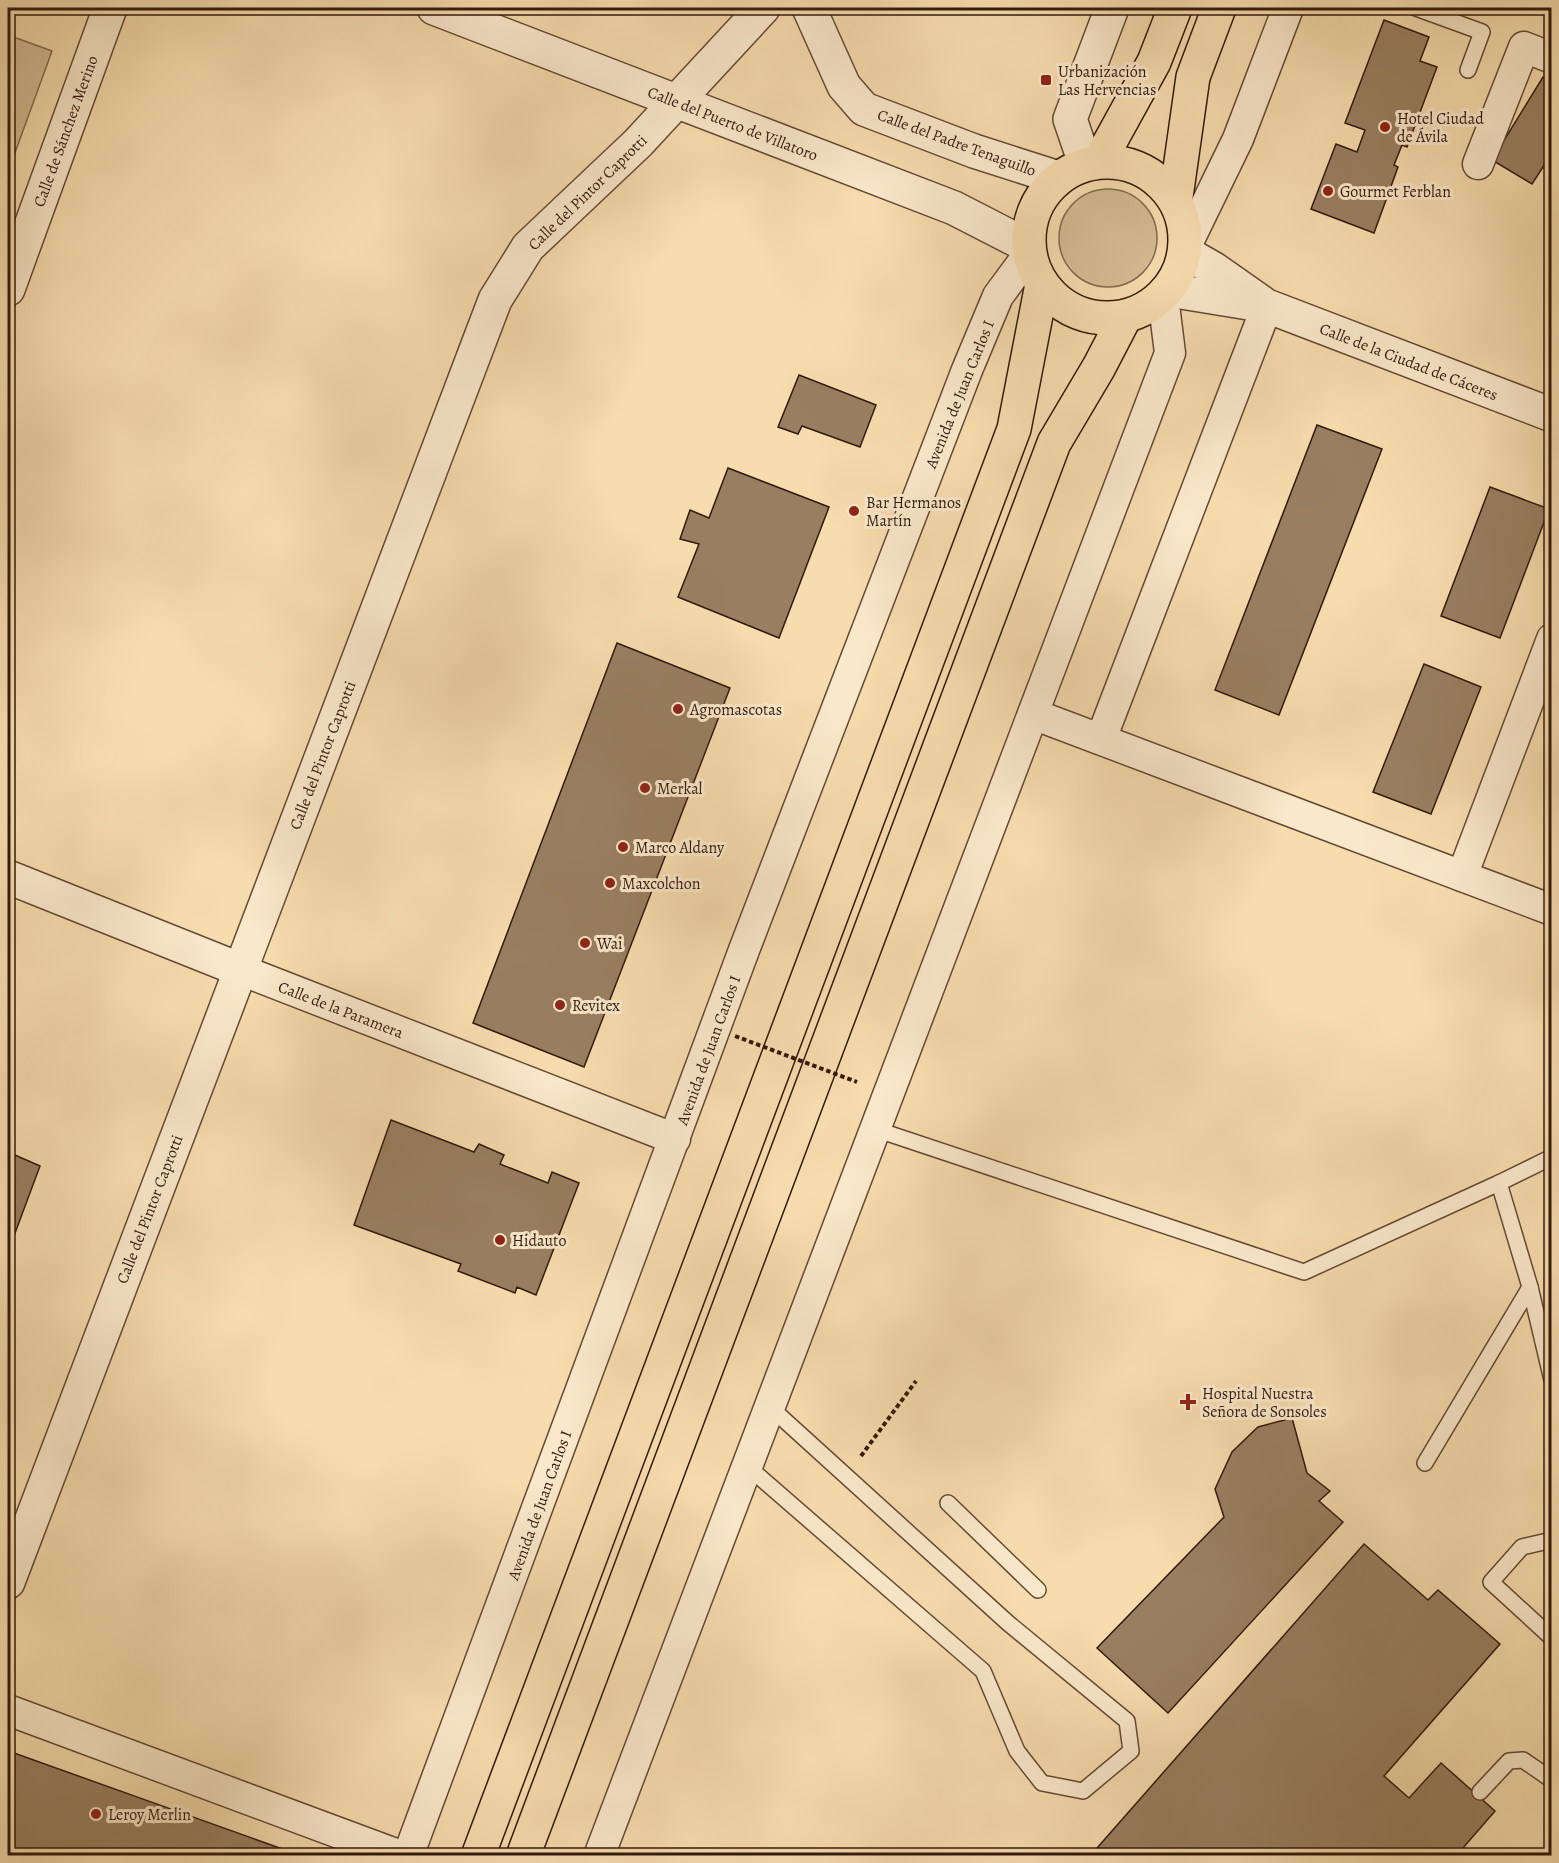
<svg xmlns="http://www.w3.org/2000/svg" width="1559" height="1863" font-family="Alegreya,serif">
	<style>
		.green { fill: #d6bb93; stroke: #846a50; stroke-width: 1.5 }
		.building { fill: #997f61; stroke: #331a0e; stroke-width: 1.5 }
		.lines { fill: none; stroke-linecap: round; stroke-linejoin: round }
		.service-casing { stroke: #644a36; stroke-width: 18 }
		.minor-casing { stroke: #644a36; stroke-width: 33 }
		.tertiary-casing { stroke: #644a36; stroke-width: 36 }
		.trunk-casing { stroke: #331a0e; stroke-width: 36 }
		.path { stroke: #331a0e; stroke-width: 4; stroke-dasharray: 4.5 3; stroke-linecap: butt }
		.service { stroke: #fae8ca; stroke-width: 15 }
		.minor { stroke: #fae8ca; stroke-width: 30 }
		.tertiary { stroke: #fae8ca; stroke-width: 33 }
		.trunk { stroke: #f7dcae; stroke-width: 33 }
		.path-bridge { stroke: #331a0e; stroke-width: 4; stroke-dasharray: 4.5 3; stroke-linecap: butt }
		.poi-dot { fill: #8f2418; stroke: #fae8ca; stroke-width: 2 }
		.labels { text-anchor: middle; stroke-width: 6; stroke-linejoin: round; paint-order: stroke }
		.poi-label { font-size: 16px; fill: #331a0e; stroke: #fae8ca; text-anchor: start }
		.street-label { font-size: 16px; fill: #331a0e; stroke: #fae8ca }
	</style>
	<rect width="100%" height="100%" fill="#f7dcae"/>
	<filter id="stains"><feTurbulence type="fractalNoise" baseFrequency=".00333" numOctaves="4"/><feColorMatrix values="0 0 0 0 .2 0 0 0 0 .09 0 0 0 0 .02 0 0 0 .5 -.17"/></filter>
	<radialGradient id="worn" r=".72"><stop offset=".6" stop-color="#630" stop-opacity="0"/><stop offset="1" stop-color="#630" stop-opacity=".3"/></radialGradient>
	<g class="green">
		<path d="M8,35L52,51L8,172Z"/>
		<circle cx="1108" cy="238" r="49"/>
	</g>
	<g class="building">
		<path d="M1384,20L1429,37L1420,61L1437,67L1407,147L1402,145L1394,165L1398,167L1374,233L1311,209L1336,144L1357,152L1365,130L1345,123Z"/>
		<path d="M1543,77L1552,82V153L1532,184L1492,160Z"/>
		<path d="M799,375L876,405L860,447L802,426L798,434L778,427Z"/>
		<path d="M1317,425L1382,449L1279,715L1215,690Z"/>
		<path d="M728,468L829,507L779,638L678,597L699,544L680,539L690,510L709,518Z"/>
		<path d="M1490,487L1549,509L1500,638L1441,616Z"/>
		<path d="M617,643L730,688L584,1067L473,1023Z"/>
		<path d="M1424,664L1481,687L1431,814L1373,792Z"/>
		<path d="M391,1120L474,1152L479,1144L504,1155L500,1164L548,1183L552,1172L579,1183L536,1295L517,1287L515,1293L458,1271L461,1264L354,1225Z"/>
		<path d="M8,1152L40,1166L8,1252Z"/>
		<path d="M1292,1418L1307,1473L1330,1491L1319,1501L1343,1522L1168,1713L1097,1648L1224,1517L1215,1489L1232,1452L1258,1427Z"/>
		<path d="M1364,1544L1428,1600L1438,1590L1500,1644L1384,1776L1409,1798L1441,1763L1495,1811L1456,1856H1090Z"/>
		<path d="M14,1753L302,1856H8V1772Z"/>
	</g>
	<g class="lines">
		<g class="service-casing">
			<g id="service">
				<path d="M1416,8L1482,32L1468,70"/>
				<path d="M875,1129L1304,1272L1499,1183L1552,1157"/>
				<path d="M1499,1183L1530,1287L1552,1380"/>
				<path d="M1425,1463L1530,1287"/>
				<path d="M747,1466L983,1671L1017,1751L1042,1783L1083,1791L1131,1751L1127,1721L1008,1623L770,1407"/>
				<path d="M948,1503L1038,1590"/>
				<path d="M1552,1540L1522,1547L1491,1582L1552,1638"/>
				<path d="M1480,1792L1509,1761L1523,1760L1552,1780"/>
			</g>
		</g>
		<g class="minor-casing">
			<g id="minor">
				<path d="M1478,164L1524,47L1552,58"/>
				<path d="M1187,244L1238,139L1288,8"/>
				<path d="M1033,714L1552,910"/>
				<path d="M1101,739L1267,306"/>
				<path d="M1462,876L1552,639"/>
				<path d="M241,970L675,1139"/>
				<path d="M8,1710L401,1856"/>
				<path d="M408,1856L744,950L967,370L998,296L1029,254"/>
				<path d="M599,1856L1170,353L1163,297"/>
			</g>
		</g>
		<g class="tertiary-casing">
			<g id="tertiary">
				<path d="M434,8L954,208L1028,246"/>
				<path d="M809,8L844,86L864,109L974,151L1058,178"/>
				<path d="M1085,163L1070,119L1112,8"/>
				<path d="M1186,253L1214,269L1261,302"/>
				<path d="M8,289L110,8"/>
				<path d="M1169,290L1267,306L1552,415"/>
				<path d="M8,877L241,970"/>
				<path d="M8,1582L495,300L528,247L638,143L763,8"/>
			</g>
		</g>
		<g class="trunk-casing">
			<g id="trunk">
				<path d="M1100,160L1154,62L1175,8"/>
				<circle cx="1107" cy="240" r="78"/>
				<path d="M1176,197L1193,77L1219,8"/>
				<path d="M478,1856L1014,429L1042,284"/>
				<path d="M523,1856L1054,443L1099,367L1125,317"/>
			</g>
		</g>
		<path class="path" d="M861,1456L916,1381"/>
		<use href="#service" class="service"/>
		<use href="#minor" class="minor"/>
		<use href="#tertiary" class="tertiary"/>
		<use href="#trunk" class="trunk"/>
		<path class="path-bridge" d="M735,1036L857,1082"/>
	</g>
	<g class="poi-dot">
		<rect x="1040" y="74" width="12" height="12" rx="3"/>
		<circle cx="1385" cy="127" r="6"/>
		<circle cx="1328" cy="191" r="6"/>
		<circle cx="854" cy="511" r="6"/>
		<circle cx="678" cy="709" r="6"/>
		<circle cx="645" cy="788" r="6"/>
		<circle cx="623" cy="847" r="6"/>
		<circle cx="610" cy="883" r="6"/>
		<circle cx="585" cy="943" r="6"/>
		<circle cx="560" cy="1005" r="6"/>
		<circle cx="500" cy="1240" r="6"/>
		<path d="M1185 1393h6v6h6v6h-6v6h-6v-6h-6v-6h6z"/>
		<circle cx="96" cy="1814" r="6"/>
	</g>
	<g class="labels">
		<g class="poi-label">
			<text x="1058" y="77">Urbanización<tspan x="1058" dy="18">Las Hervencias</tspan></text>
			<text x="1397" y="124">Hotel Ciudad<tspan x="1397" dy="18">de Ávila</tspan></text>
			<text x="1340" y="197">Gourmet Ferblan</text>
			<text x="866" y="508">Bar Hermanos<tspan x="866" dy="18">Martín</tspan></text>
			<text x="690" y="715">Agromascotas</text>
			<text x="657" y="794">Merkal</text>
			<text x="635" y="853">Marco Aldany</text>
			<text x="622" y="889">Maxcolchon</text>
			<text x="597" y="949">Wai</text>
			<text x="572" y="1011">Revitex</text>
			<text x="512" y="1246">Hidauto</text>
			<text x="1202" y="1399">Hospital Nuestra<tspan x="1202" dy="18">Señora de Sonsoles</tspan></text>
			<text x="108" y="1820">Leroy Merlin</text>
		</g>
		<g class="street-label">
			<text transform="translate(733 123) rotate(21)" y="6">Calle del Puerto de Villatoro</text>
			<text transform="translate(65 131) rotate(-70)" y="6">Calle de Sánchez Merino</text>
			<text transform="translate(957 142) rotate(20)" y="6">Calle del Padre Tenaguillo</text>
			<text transform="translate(587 192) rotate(-44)" y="6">Calle del Pintor Caprotti</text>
			<text transform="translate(1409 361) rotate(21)" y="6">Calle de la Ciudad de Cáceres</text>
			<text transform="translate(959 394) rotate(-68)" y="6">Avenida de Juan Carlos I</text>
			<text transform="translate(322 755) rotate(-69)" y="6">Calle del Pintor Caprotti</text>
			<text transform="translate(341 1009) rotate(21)" y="6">Calle de la Paramera</text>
			<text transform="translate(708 1050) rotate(-70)" y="6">Avenida de Juan Carlos I</text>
			<text transform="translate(149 1209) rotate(-69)" y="6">Calle del Pintor Caprotti</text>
			<text transform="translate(539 1505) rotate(-70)" y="6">Avenida de Juan Carlos I</text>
		</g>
	</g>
	<rect width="1559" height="1863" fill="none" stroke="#f7dcae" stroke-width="30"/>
	<rect x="9" y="9" width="1541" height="1845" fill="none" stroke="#331a0e" stroke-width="3"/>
	<rect x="15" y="15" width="1529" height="1833" fill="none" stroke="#331a0e" stroke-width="1.5"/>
	<rect width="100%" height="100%" filter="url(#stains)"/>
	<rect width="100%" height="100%" fill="url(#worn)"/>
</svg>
